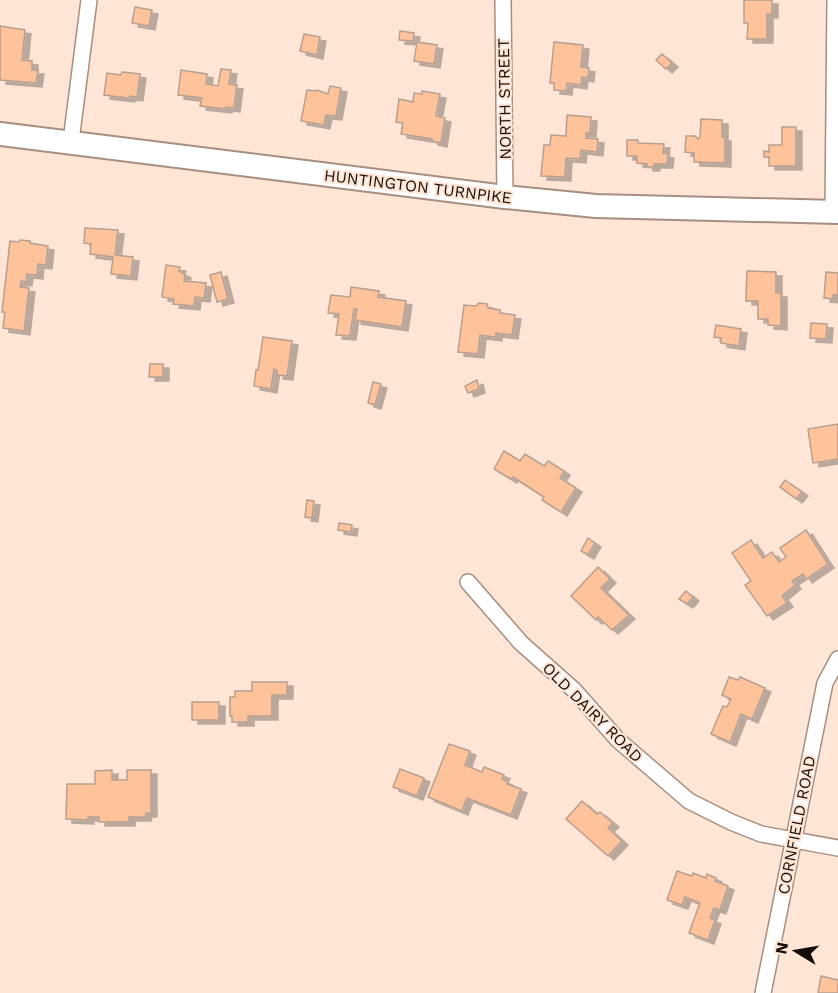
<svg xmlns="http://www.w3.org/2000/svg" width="838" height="993" font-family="'Work Sans',sans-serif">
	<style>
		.building { fill: #ffc39c; stroke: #b79f90; stroke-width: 1.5; filter: url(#shadow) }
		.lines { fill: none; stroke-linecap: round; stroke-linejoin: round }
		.minor-casing { stroke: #a68e80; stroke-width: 18 }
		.secondary-casing { stroke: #a68e80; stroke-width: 26 }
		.minor { stroke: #fff; stroke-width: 15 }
		.secondary { stroke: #fff; stroke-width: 22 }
		.labels { text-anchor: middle; stroke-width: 4.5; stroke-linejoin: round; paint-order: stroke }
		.street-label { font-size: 16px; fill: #150d08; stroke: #fee5d5 }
	</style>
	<defs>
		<filter id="shadow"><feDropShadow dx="6" dy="4" stdDeviation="0" flood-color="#0004"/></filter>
	</defs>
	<rect width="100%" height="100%" fill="#fee5d5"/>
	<g class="building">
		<path d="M744,0H772V14H767V39H747L748,23H744Z"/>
		<path d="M135,7L152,10L149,26L132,23Z"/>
		<path d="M0,26L25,30L22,60L32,61V70H38L36,83L0,80Z"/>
		<path d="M400,31L414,33L413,41L399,40Z"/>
		<path d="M304,34L320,37L317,55L300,51Z"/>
		<path d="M417,42L437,45L434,64L414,61Z"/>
		<path d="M554,42L583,45L581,67L589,68L588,78L582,77L581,85L567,83L566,91L554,90V83H550Z"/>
		<path d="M662,54L672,63L666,69L656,60Z"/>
		<path d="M221,69L231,70L229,84L237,85L234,108L226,107V109L200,106L202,98L178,95L181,70L207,74L206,84L218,86Z"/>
		<path d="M122,72L140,74L137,97L130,96L129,98L104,95L107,73L121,75Z"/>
		<path d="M330,86L341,88L336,116L326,115L324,125L301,121L307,90L315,91L317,90L328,94Z"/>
		<path d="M422,91L440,94L436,116L445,118L441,143L432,141V139L401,134L403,123L396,122L399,99L413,102L414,93L422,94Z"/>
		<path d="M567,115L591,117L590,133H586V138L598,139L597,152L581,150L580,159L566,158L565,177L541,176L544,145H550L551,135L566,136Z"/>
		<path d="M701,119L722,120V137H725V163L694,162V153L685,152L686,136H695L698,139L700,137Z"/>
		<path d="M782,127H796V166H769V157H764V151L769,152V145H782Z"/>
		<path d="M627,140H638V143L664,144L663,153L668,154L667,164H654V167H647V164L637,163V156H627Z"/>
		<path d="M85,228L118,230L115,255L133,257L131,276L111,274L113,257L90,254L91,244L84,243Z"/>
		<path d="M20,240L30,241V243L48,246L46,265L38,264L37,275L27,274L26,282L21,281L20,287L29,288L24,331L3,328L5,312H2L10,241L19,242Z"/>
		<path d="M166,265L180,267L179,271L185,274L184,281L206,283L204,298L195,297L194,306L173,304L174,299L162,297Z"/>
		<path d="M747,271L776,272V293H781V326L768,325V319H758V301H746Z"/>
		<path d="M221,272L228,299L217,302L210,275Z"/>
		<path d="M826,272L838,273V295H833V299L824,298Z"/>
		<path d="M351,287L379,291L378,297L406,301L402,327L355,320L357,309H354L350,336L336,335L339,314L328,313L331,295L350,297Z"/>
		<path d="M479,303L487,304L488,308L500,310V313L515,315L512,335L496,333V337L480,335L478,354L458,352L464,305L476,306Z"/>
		<path d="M811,323L827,324L826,339L810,338Z"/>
		<path d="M716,325L741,329L739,346L721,343V338L714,337Z"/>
		<path d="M263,337L292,341L287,376L277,375V370L274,369L271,389L254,386L256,370H258Z"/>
		<path d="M150,364H163V377H149Z"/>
		<path d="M477,380L479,389L468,393L465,386Z"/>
		<path d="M373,382L381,384L375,405L368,403Z"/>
		<path d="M838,424V459L813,463L808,429Z"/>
		<path d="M504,451L520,461L525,454L544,466L548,461L564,471L560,478L576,488L561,512L542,500L544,497L513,477L511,479L494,469Z"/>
		<path d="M785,480L802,492L796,499L780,487Z"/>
		<path d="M307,500L314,501L312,518L305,517Z"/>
		<path d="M339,523L352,525L351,532L338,530Z"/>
		<path d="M806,530L828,564L806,579L803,574L792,581L795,585L782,596L787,603L767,616L745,585L751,581L732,553L751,540L763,558L772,552L779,562L786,557L780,548Z"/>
		<path d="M588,538L595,543L588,555L581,551Z"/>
		<path d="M598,567L610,579L601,588L629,615L612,630L598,617L596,620L571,596Z"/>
		<path d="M686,591L693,597L687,604L679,599Z"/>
		<path d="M729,677L738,680L740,677L765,688L752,719L741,714L730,742L711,734L723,706L727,707L731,699L722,695Z"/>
		<path d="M252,682H287V695H272V716H248V722H232V716H230V697H235V691H252Z"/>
		<rect x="192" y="702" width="27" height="18"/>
		<path d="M449,744L470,751L465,765L482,772L484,767L504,775L502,779L508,782L507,784L521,789L511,815L467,798L462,811L428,797Z"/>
		<path d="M400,769L424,778L417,796L393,787Z"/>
		<path d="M112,770V780H127V770H151V813H146L145,817H129V822H99V817H88V820L66,819L67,784H95V771Z"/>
		<path d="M582,801L597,814L600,812L613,823L608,828L622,841L608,856L566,819Z"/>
		<path d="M677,871L692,876L693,873L706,878L707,874L716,878L715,881L728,886L720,910L714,908L710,918L715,920L708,940L689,933L700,903L685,897L682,905L667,900Z"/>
		<path d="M821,976L838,980V993H818Z"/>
	</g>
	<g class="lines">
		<g class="minor-casing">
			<g id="minor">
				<path d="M503,0L505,197"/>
				<path d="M71,141L89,0"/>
				<path d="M833,212L835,0"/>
				<path d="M468,582L521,643L574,690L618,740L689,801L731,822L761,834L838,848"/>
				<path d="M763,993L825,683L838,659"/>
			</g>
		</g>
		<g class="secondary-casing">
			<path id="secondary" d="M0,134L505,197L596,206L838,212"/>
		</g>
		<use href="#minor" class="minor"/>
		<use href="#secondary" class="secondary"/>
	</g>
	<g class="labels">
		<g class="street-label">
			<text transform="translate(504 99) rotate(-91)" y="6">NORTH STREET</text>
			<text transform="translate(418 186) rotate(7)" y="6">HUNTINGTON TURNPIKE</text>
			<text transform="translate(593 712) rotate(45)" y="6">OLD DAIRY ROAD</text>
			<text transform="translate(796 825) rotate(-79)" y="6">CORNFIELD ROAD</text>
		</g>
	</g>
	<g transform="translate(796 951) rotate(281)" stroke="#fee5d5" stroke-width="4.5" paint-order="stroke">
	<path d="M0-4.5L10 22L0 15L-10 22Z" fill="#150d08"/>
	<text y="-9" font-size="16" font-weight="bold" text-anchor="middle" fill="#150d08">N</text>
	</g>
</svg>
